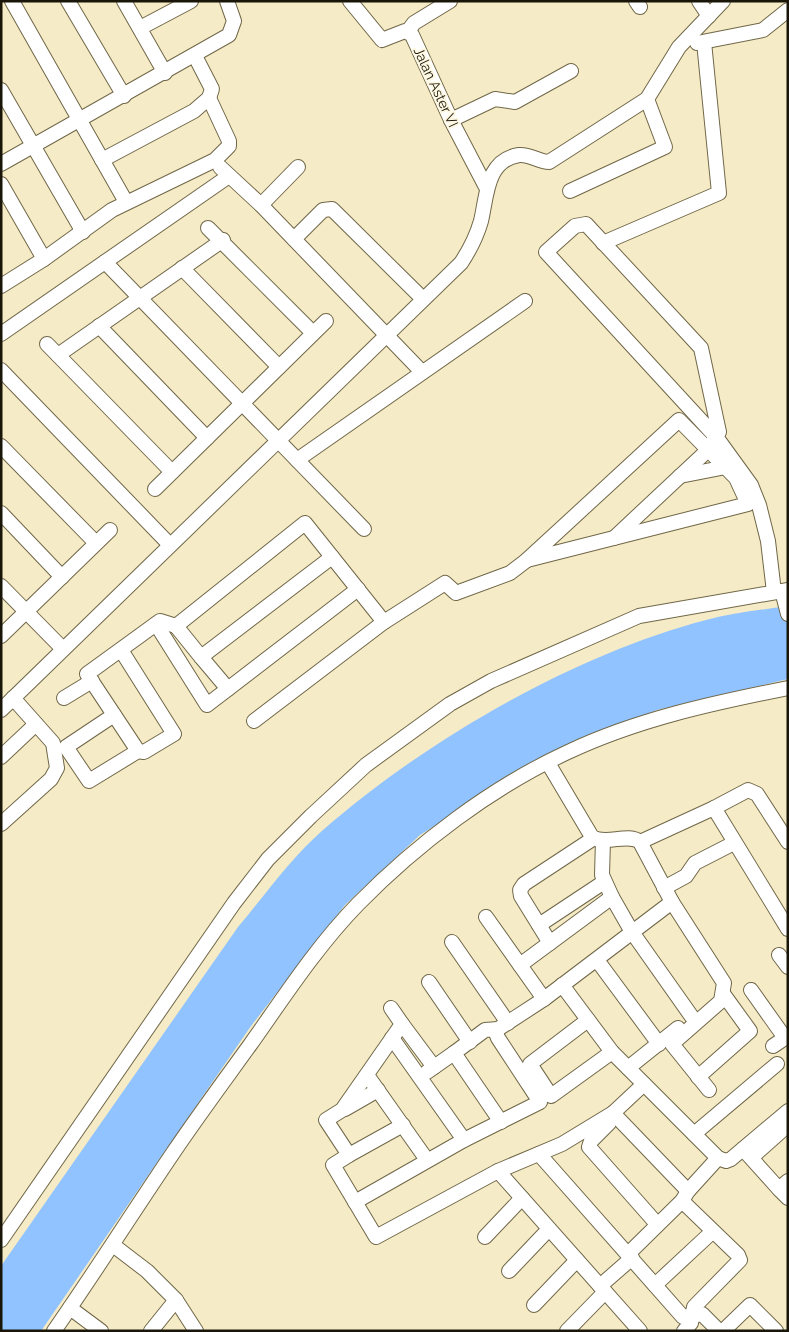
<svg xmlns="http://www.w3.org/2000/svg" width="789" height="1332" font-family="Raleway,sans-serif">
	<style>
		.water { fill: #90c3ff }
		.lines { fill: none; stroke-linecap: round; stroke-linejoin: round }
		.minor-casing { stroke: #706748; stroke-width: 16 }
		.minor { stroke: #fff; stroke-width: 14 }
		.labels { text-anchor: middle; stroke-width: 4; stroke-linejoin: round; paint-order: stroke }
		.street-label { font-size: 14px; fill: #191609; stroke: #fef8e3 }
	</style>
	<rect width="100%" height="100%" fill="#f5ebc7"/>
	<path class="water" d="M788,606V679L657,710L555,751L420,835L345,905L251,1026L41,1331H1V1266L238,927C265,895 291,858 323,830C426,740 573,655 706,620C732,613 761,610 788,606Z"/>
	<g class="lines">
		<g class="minor-casing">
			<g id="minor">
				<path d="M12,1L126,202"/>
				<path d="M68,1L124,96"/>
				<path d="M124,1L165,73"/>
				<path d="M350,1L382,40L405,31L412,35L451,120L486,187"/>
				<path d="M636,1L640,7"/>
				<path d="M699,1L709,16"/>
				<path d="M140,28L191,1"/>
				<path d="M408,31L414,23L450,1"/>
				<path d="M697,43L763,30L788,10"/>
				<path d="M1,90L83,232"/>
				<path d="M451,120L495,99L515,102L571,71"/>
				<path d="M102,160L194,111L209,98L212,89L195,56"/>
				<path d="M1,164L229,35L234,21L227,1"/>
				<path d="M220,167L261,205L422,372"/>
				<path d="M1,184L44,259"/>
				<path d="M570,191L665,147L647,99"/>
				<path d="M261,205L298,167"/>
				<path d="M208,228L313,333"/>
				<path d="M294,239L323,210L332,209L423,299"/>
				<path d="M603,243L719,193L704,42"/>
				<path d="M105,262L364,529"/>
				<path d="M182,268L279,367"/>
				<path d="M1,286L44,259L112,210L215,160L229,146V141L209,98"/>
				<path d="M99,326L207,438"/>
				<path d="M1,334L229,176"/>
				<path d="M47,344L172,472"/>
				<path d="M58,355L223,240"/>
				<path d="M1,370L170,545"/>
				<path d="M679,420L736,478L748,504L527,560Z"/>
				<path d="M1,446L96,543"/>
				<path d="M297,460L525,301"/>
				<path d="M680,476L726,467"/>
				<path d="M155,489L326,321"/>
				<path d="M1,513L62,577"/>
				<path d="M614,538L708,450L719,432L701,348L586,224L575,226L546,252L717,438L751,485L759,505L768,541L774,592"/>
				<path d="M1,586L63,649"/>
				<path d="M782,591L788,614"/>
				<path d="M156,624L207,705L358,589"/>
				<path d="M176,626L201,657L332,557"/>
				<path d="M1,636L110,530"/>
				<path d="M121,650L174,734L144,752L138,751L87,674L160,621L176,626L305,523L384,622"/>
				<path d="M201,657L228,689"/>
				<path d="M64,698L92,681"/>
				<path d="M1,710L461,263C469,251 477,235 481,221C487,196 486,160 519,155C530,154 539,162 549,162L647,99L679,47L723,1"/>
				<path d="M114,715L66,747L89,781L138,751"/>
				<path d="M254,721L384,622L445,583L456,593L510,573L527,560"/>
				<path d="M1,757L36,724"/>
				<path d="M548,763L592,837C606,846 628,832 640,842L672,902L724,983L721,1001L672,1044L709,1090"/>
				<path d="M714,808L788,929"/>
				<path d="M1,824L51,779L57,768L53,743L13,698"/>
				<path d="M640,842L714,808L748,790L757,794L788,842"/>
				<path d="M664,888L686,876L695,863L734,843"/>
				<path d="M612,897L632,932L692,1017"/>
				<path d="M486,917L544,999"/>
				<path d="M539,925L604,882"/>
				<path d="M452,942L508,1023"/>
				<path d="M550,943L521,896L520,890L524,884L594,838"/>
				<path d="M779,955L788,967"/>
				<path d="M597,960L659,1044"/>
				<path d="M520,965L612,897L602,875L603,840"/>
				<path d="M429,982L470,1042"/>
				<path d="M562,985L612,1052L718,1158L688,1191L682,1201L628,1254"/>
				<path d="M751,990L785,1038L788,1036"/>
				<path d="M391,1008L402,1024L342,1110L326,1120L349,1155L333,1165L376,1237L498,1171L562,1144L613,1113L688,1191"/>
				<path d="M588,1020L530,1064L551,1096L612,1052"/>
				<path d="M402,1024L434,1067"/>
				<path d="M392,1038L464,1140"/>
				<path d="M773,1046L785,1038"/>
				<path d="M628,1068L678,1028"/>
				<path d="M427,1072L454,1053"/>
				<path d="M367,1075L427,1160"/>
				<path d="M698,1077L750,1031L724,995"/>
				<path d="M644,1084L613,1113L609,1123L591,1141L589,1147L657,1224"/>
				<path d="M345,1109L378,1090"/>
				<path d="M501,1122L454,1053L485,1030L498,1029L544,999L672,902"/>
				<path d="M694,1134L777,1064"/>
				<path d="M743,1149L779,1189L788,1181"/>
				<path d="M539,1154L683,1317L702,1314L719,1331"/>
				<path d="M349,1155L403,1125"/>
				<path d="M752,1157L788,1125"/>
				<path d="M718,1158L726,1161L731,1159L788,1111"/>
				<path d="M498,1171L640,1331"/>
				<path d="M779,1189L788,1198"/>
				<path d="M682,1201L738,1255L740,1260L694,1307L691,1323L684,1331"/>
				<path d="M355,1202L464,1140L540,1102L498,1038L496,1033L498,1029"/>
				<path d="M485,1237L522,1198"/>
				<path d="M1,1240L234,903L268,859L311,816L366,765L450,704L491,681L639,616L788,590"/>
				<path d="M113,1245L147,1271L176,1300L196,1331"/>
				<path d="M509,1271L549,1229"/>
				<path d="M655,1285L712,1232"/>
				<path d="M600,1286L632,1258"/>
				<path d="M534,1305L577,1260"/>
				<path d="M70,1308L101,1331"/>
				<path d="M54,1331C95,1272 133,1212 173,1153C198,1116 224,1081 250,1045C284,997 317,946 358,904C417,844 492,787 568,752C638,719 713,703 788,688"/>
				<path d="M151,1331L176,1300"/>
				<path d="M567,1331L605,1292"/>
				<path d="M723,1331L750,1305L776,1331"/>
			</g>
		</g>
		<use href="#minor" class="minor"/>
	</g>
	<g class="labels">
		<g class="street-label">
			<text transform="translate(436 87) rotate(65)" y="5">Jalan Aster VI</text>
		</g>
	</g>
	<rect width="789" height="1332" fill="none" stroke="#191609" stroke-width="5"/>
</svg>
